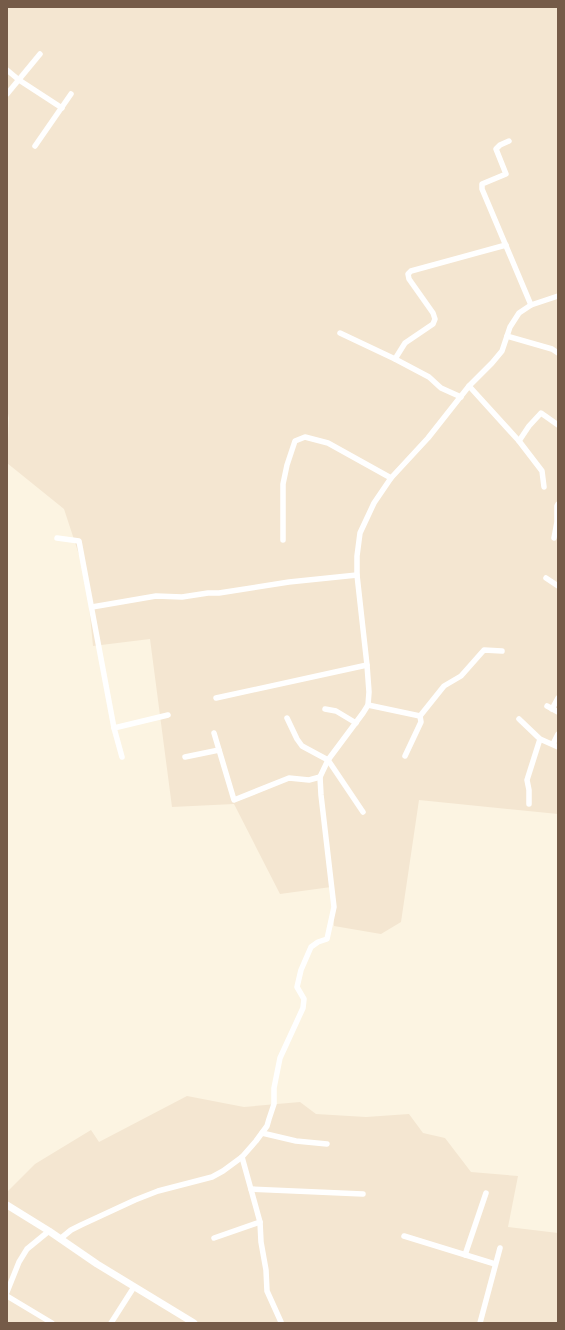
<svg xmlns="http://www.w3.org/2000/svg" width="565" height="1330" font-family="'Titillium Web',sans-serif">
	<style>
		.residential { fill: #f4e6d1 }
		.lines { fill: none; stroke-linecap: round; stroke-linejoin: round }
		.minor { stroke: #fff; stroke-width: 5.5 }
		.tertiary { stroke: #fff; stroke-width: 7 }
	</style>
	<rect width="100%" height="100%" fill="#fcf4e2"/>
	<g class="residential">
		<path d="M7,7H558V814L419,800L401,922L381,934L334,926L331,887L280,894L234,804L172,807L150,639L93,646L86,576L64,509L7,463L9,418L7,409Z"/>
		<path d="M187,1096L244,1107L300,1102L316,1114L366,1117L409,1114L423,1133L445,1138L471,1172L518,1176L508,1227L558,1233V1323H7V1192L35,1164L91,1130L99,1142Z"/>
	</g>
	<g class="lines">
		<g class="minor">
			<path d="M7,70L19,80L62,108"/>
			<path d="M7,94L40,54"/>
			<path d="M509,141L500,145L496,149L506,174L482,184V189L531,305L558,296"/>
			<path d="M35,146L71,94"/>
			<path d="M340,333L395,359L429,377L441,388L461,397"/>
			<path d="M507,336L552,349L558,353"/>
			<path d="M395,359L405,343L433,324L435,319L433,313L409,279L408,274L411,271L506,245"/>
			<path d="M469,386L519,441L542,471L544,487"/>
			<path d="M519,441L529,426L541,413L558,425"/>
			<path d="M57,538L79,541L114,728L122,757"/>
			<path d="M554,538L557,522V506L558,504"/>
			<path d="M283,540V484L287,465L295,441L305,437L328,443L391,478"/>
			<path d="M546,578L558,586"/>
			<path d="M92,607L156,596L182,597L208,593H219L289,582L357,575"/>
			<path d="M216,698L367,665"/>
			<path d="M368,705L420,716"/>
			<path d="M547,706L558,712"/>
			<path d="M325,709L336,711L356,723"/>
			<path d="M552,709L558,698"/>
			<path d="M287,718L297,739L302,746L328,760L363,812"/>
			<path d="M519,719L540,739L558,747"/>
			<path d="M114,728L168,715"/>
			<path d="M214,733L234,800L289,778L309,780L320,777"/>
			<path d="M553,744L558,734"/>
			<path d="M405,756L421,722L420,716L444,686L461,676L484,650L502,651"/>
			<path d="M185,757L219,750"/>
			<path d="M529,804V790L527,780L540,739"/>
			<path d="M262,1133L296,1141L327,1144"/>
			<path d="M242,1157L260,1222L261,1242L266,1270L267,1291L281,1322"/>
			<path d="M251,1189L363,1194"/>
			<path d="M404,1236L495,1264"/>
			<path d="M214,1238L260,1222"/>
			<path d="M60,1239L71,1230L81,1225L135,1200L158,1191L212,1177L223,1171L242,1157L256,1141L267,1126L269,1119L274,1104V1088L280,1058L303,1008L304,999L297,987L301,970L311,947L318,942L327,939L334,907L321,795L320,777L328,760L363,713L368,705L369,692L367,665L357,575V556L360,533L374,503L391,478L428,438L469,386L492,363L502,351L510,327L519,313L531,305"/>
			<path d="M465,1255L486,1193"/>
			<path d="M7,1292L19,1262L27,1249L49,1231"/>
			<path d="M7,1296L52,1323"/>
			<path d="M111,1323L134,1287"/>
			<path d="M480,1323L500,1248"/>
		</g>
		<path class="tertiary" d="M7,1205L49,1231L97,1264L194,1323"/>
	</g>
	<rect width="565" height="1330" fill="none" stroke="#755b48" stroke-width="16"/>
</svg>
